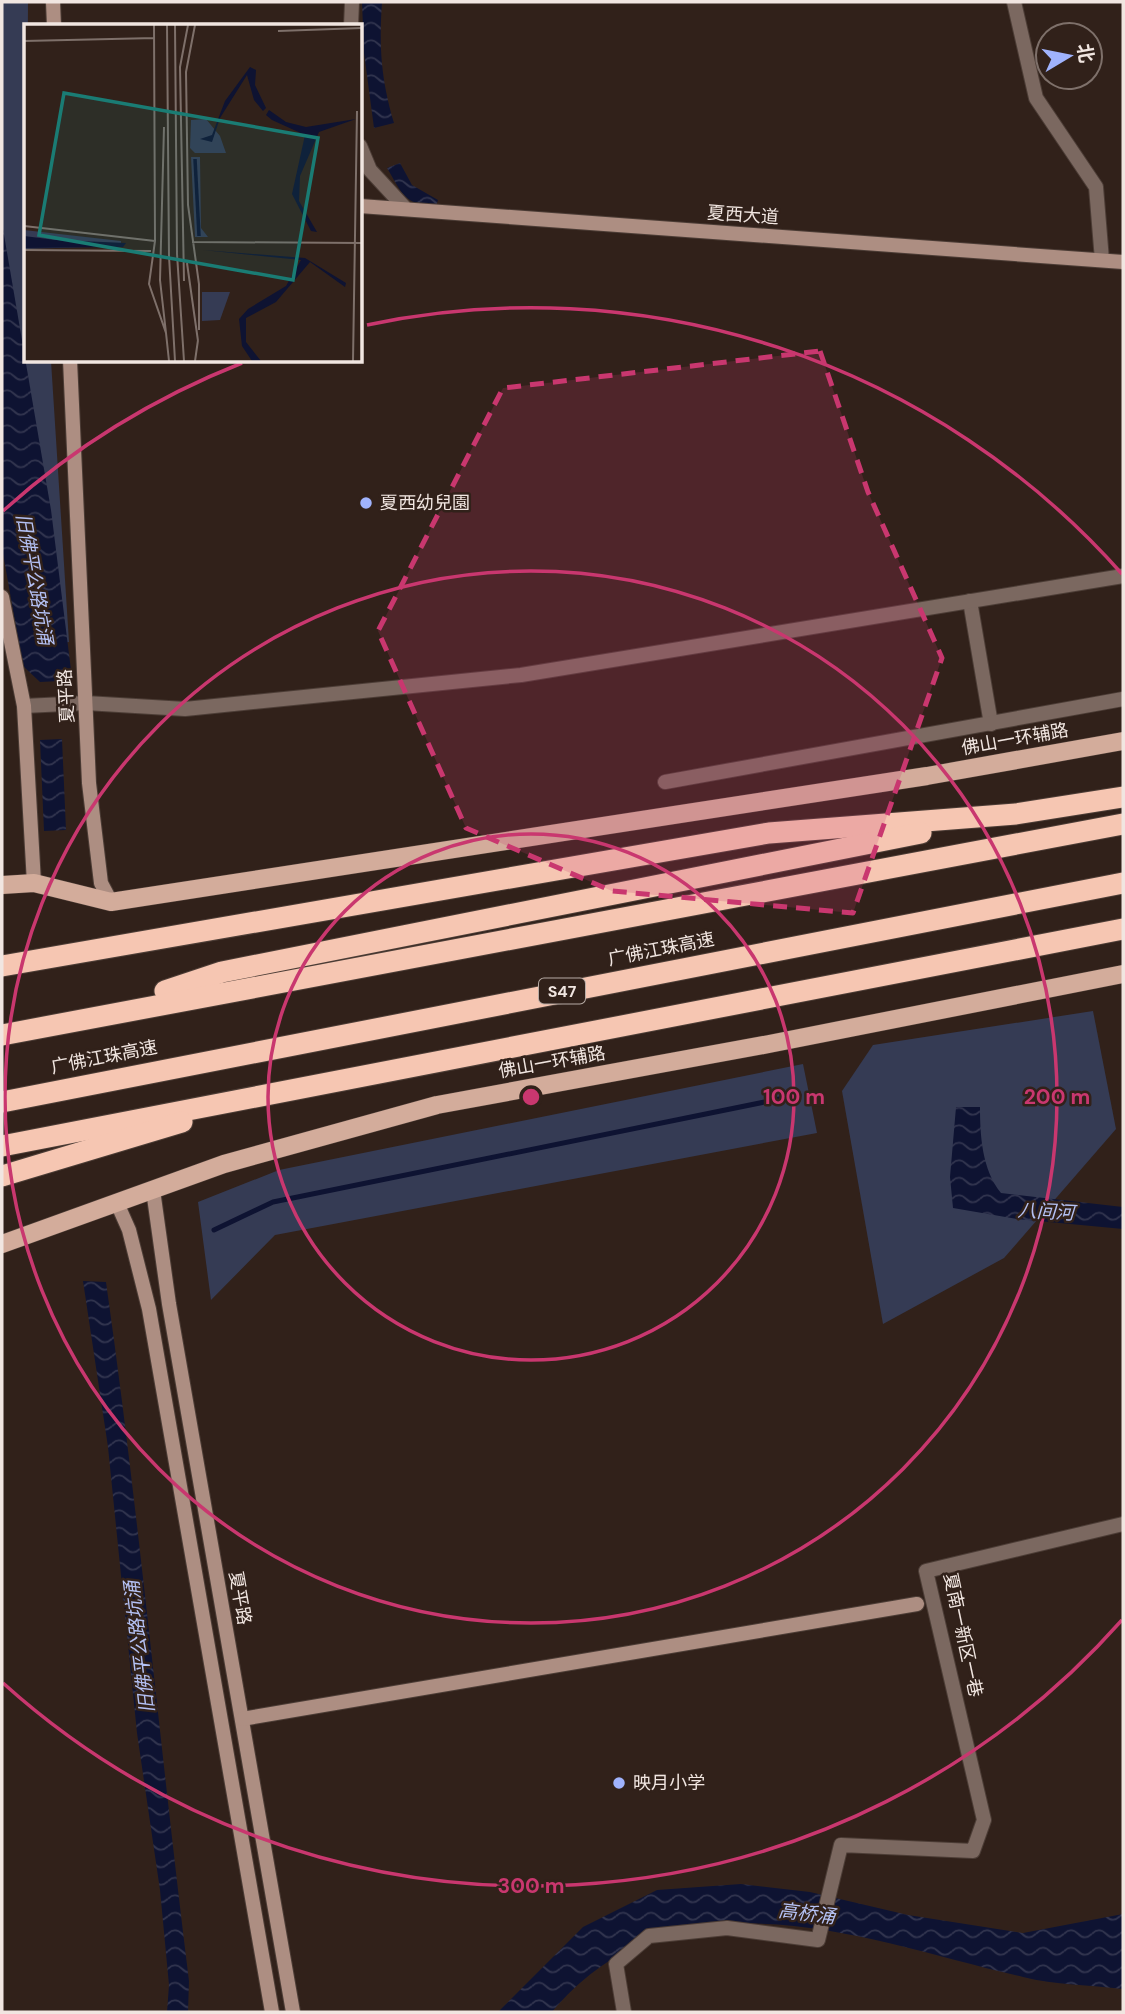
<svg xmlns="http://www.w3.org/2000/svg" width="1125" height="2014" font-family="'DM Sans','Noto Sans SC',sans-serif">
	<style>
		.green { fill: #353b54 }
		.water { fill: url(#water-waves) }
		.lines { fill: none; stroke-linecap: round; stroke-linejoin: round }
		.stream { stroke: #0e1332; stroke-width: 5 }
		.street-casing { stroke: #4c3d36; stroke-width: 16 }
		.secondary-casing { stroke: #4c3d36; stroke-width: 16 }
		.primary-casing { stroke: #4c3d36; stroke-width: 19 }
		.highway-casing { stroke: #4c3d36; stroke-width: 23 }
		.street { stroke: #7b6860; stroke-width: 14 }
		.secondary { stroke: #ad8e82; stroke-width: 14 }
		.primary { stroke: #d3ac9b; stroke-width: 18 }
		.highway { stroke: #f6c6b2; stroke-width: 21 }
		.marked { fill: #c9376f; fill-opacity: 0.2; stroke: #c9376f; stroke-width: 5; stroke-dasharray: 14 9; stroke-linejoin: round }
		.ring { fill: none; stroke: #c9376f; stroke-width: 3.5 }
		.poi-dot { fill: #a0b3fd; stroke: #31211a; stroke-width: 2.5 }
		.labels { text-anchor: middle; stroke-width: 5; stroke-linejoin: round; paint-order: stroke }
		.shield { fill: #31211a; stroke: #b7aba5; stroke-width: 2 }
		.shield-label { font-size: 16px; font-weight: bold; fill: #f1e6e1 }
		.street-label { font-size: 18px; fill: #f1e6e1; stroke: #31211a }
		.poi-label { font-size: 18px; fill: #f1e6e1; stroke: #31211a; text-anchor: start }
		.water-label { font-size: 19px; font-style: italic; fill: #b4c1f4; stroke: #31211a }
		.inset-river { fill: none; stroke: #0e1332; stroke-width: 3.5 }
		.inset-road { fill: none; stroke: #7e706a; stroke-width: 2 }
		.view { fill: #1a7c74; fill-opacity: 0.15; stroke: #1a7c74; stroke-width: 3.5 }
		.inset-edge { fill: none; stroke: #f1e6e1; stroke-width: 3.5 }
		.centre { fill: #c9376f; stroke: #31211a; stroke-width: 3.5 }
		.ring-label { font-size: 21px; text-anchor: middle; font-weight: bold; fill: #c9376f; stroke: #31211a; stroke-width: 5; stroke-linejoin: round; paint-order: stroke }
	</style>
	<defs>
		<pattern id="water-waves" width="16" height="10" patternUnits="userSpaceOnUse" patternTransform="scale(1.75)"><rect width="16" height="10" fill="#0e1332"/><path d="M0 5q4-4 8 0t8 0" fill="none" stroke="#32354f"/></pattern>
	</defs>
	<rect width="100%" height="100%" fill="#31211a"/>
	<g class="green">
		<path d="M2,2H28L26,360L51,361L69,642L27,649L2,531Z"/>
		<path d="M1093,1011L1116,1129L1004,1258L883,1324L842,1091L873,1045Z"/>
		<path d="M803,1064L817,1133L275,1235L211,1300L198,1202L279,1170Z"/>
	</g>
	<g class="water">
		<path d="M362,2H382C379,47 381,79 394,123L374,128L364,53Z"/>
		<path d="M400,163L412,185L438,200L435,209C403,202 403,195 387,168Z"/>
		<path d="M2,223L51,510L71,670L60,681L40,682L23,666L2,548Z"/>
		<path d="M62,739L66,830L44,831L40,740Z"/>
		<path d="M956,1107H980C980,1135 982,1170 1001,1193L1123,1207V1229L1017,1219L953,1208L950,1177Z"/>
		<path d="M83,1281L106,1282C139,1514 160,1748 189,1981L188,2012H167L169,1985L160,1890L137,1733L108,1447Z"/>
		<path d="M741,1884L810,1892L908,1915L1023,1933L1123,1914V1989C1090,1985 1055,1985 1023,1977C864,1940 678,1862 552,2012H498L583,1927L657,1890Z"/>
	</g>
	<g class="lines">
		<path class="stream" d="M214,1230L273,1202L799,1095"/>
		<g class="street-casing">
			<g id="street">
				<path d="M1014,2L1036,98L1096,187L1102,260"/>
				<path d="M351,26L352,2"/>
				<path d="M360,146L370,170L406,209"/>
				<path d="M970,601L991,724"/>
				<path d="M24,706L86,703L185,709L521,675L1123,576"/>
				<path d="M665,782L1123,699"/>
				<path d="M624,2012L616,1964L649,1936L727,1928L818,1940L841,1845L973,1851L984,1820L926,1571L1123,1524"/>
			</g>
		</g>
		<g class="secondary-casing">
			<g id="secondary">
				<path d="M53,2L54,26"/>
				<path d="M360,206L1123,262"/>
				<path d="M70,360L89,783L101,883L111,902"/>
				<path d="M2,597L24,706L34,883"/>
				<path d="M153,1190L169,1304L293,2012"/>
				<path d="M117,1203L129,1230L149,1309L272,2012"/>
				<path d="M242,1719L917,1604"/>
			</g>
		</g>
		<g class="primary-casing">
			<g id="primary">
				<path d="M2,885L34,883L111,902L927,776L1123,741"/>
				<path d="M2,1244L224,1164L437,1105L769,1044L1123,974"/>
			</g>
		</g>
		<g class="highway-casing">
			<g id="highway">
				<path d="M2,966L769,833L1016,814L1123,797"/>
				<path d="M165,991L222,972L921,833"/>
				<path d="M2,1035L1123,824"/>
				<path d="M2,1102L1123,883"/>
				<path d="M2,1146L1123,929"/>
				<path d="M2,1176L182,1122"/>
			</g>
		</g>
		<use href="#street" class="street"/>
		<use href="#secondary" class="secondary"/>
		<use href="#primary" class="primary"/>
		<use href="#highway" class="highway"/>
	</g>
	<path class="marked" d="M820,351L868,492L942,658L853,913L612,891L466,828L378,631L503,388Z"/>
	<g class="ring">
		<circle cx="531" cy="1097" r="263"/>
		<circle cx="531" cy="1097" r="526"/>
		<path d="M1122 1620A789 789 0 0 1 3 1683M3 511A789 789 0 0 1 242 363M367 325A789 789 0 0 1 1122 574"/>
	</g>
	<g class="poi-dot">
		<circle cx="366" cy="503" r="7"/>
		<circle cx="619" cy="1783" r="7"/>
	</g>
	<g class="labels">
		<rect class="shield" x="539" y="978.5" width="46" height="25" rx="5"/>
		<g class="shield-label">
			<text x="562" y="997">S47</text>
		</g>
		<g class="street-label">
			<text transform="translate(743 215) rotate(4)" y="6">夏西大道</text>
			<text transform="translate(66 696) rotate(-93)" y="6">夏平路</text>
			<text transform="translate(1015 739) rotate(-10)" y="6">佛山一环辅路</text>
			<text transform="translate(661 949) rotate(-11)" y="6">广佛江珠高速</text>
			<text transform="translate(104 1057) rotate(-11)" y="6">广佛江珠高速</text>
			<text transform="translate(552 1062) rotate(-10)" y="6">佛山一环辅路</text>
			<text transform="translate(240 1598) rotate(80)" y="6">夏平路</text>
			<text transform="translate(963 1635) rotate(78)" y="6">夏南一新区一巷</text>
		</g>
		<g class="poi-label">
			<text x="380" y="509">夏西幼兒園</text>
			<text x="633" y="1789">映月小学</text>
		</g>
		<g class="water-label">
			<text transform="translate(35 579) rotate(80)" y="7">旧佛平公路坑涌</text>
			<text transform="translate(1046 1211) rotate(3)" y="7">八间河</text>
			<text transform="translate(139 1647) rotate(-97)" y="7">旧佛平公路坑涌</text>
			<text transform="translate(807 1913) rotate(7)" y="7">高桥涌</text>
		</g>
	</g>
	<g transform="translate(24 24)">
		<rect width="338" height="338" fill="#31211a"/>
		<path d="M182,95L196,112L202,129H171L166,124L167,96ZM167,133H176L177,204L184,213H171ZM0,206L97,217V222L0,225Z" fill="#353b54"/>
		<path d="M178,268H206L196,296L178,297Z" fill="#353b54"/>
		<path d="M226,43L232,46L231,61L242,84L239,87L230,76L223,51L196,94L188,118L176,115L188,111L201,77ZM245,86L262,98L282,103L332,95L295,108L276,152L275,177L293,208L287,207L268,170L281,111L248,96L242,91ZM0,212L32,216L102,219L99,223L0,224ZM179,226L281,234L322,259L321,263L286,238L252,278L222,294V318L237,337H228L218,322L215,295L224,285L262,262L277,236Z" fill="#0e1332"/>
		<path class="inset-river" d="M171,135L175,212"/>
		<path class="inset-road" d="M130,1L131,217L125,260L142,309L145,337M143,1L145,232L151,337M151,1L153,230L160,337M171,1L162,48L164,181L175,260V306M254,7L338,4M0,17L131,14M140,103L136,256L142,309M0,202L131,217M168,218L338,219M0,226L127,227M163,239L174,317M160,257L156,43L164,1M171,337L174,316M329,337L333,87"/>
		<path class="view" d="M40,69L294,114L269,256L15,211Z"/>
		<rect width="338" height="338" class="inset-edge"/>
	</g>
	<circle cx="531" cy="1097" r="10" class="centre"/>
	<g class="ring-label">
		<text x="794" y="1104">100 m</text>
		<text x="1057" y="1104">200 m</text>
		<text x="531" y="1893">300 m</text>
	</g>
	<rect width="1125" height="2014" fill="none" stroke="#f1e6e1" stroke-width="7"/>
	<g transform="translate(1069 56) rotate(80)"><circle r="33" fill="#31211a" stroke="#7e706a" stroke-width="2"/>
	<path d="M0-5L12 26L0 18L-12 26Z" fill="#a0b3fd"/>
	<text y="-10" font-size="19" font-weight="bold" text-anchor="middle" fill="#f1e6e1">北</text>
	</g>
</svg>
